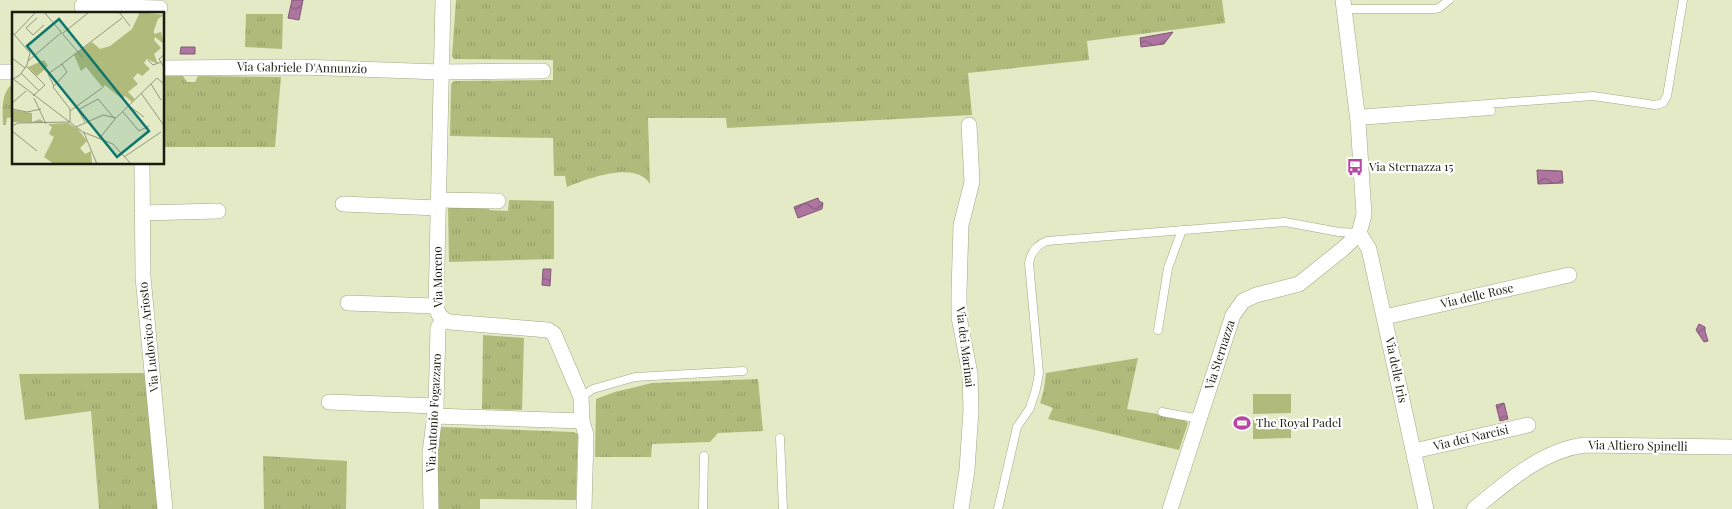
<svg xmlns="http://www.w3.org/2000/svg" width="1732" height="509" font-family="'Playfair Display',serif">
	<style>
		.grass { fill: url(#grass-tufts) }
		.pitch { fill: #b0bb7b }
		.water { fill: url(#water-waves); stroke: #815a74 }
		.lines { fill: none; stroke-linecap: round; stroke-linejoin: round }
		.service-casing { stroke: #a2a886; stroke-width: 9 }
		.minor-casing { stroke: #a2a886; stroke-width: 16 }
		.service { stroke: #fff; stroke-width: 8 }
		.minor { stroke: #fff; stroke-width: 15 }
		.labels { text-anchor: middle; stroke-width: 4.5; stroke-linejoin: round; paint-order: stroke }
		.street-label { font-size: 12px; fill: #1a1c0f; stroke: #fff }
		.poi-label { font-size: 12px; fill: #1a1c0f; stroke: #fff; text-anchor: start }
		.inset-road { fill: none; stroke: #93987d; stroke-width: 1 }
		.view { fill: #0f766e; fill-opacity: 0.15; stroke: #0f766e; stroke-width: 2.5 }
		.inset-edge { fill: none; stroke: #1a1c0f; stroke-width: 2.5 }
	</style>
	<defs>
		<pattern id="grass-tufts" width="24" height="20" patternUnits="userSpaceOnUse" patternTransform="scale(1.25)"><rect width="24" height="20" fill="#b0bb7b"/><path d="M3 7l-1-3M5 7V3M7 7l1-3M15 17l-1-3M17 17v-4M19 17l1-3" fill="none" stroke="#97a069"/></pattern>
		<pattern id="water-waves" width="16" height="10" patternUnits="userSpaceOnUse" patternTransform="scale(1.25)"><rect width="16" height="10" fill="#ad75a0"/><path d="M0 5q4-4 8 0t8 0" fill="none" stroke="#8c5f81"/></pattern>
	</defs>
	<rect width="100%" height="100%" fill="#e4eac6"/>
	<g class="grass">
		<path d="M456,0H1222L1225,23L1087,41L1089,60L968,73L972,115L727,128L726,118H648L650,184C635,160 587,179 567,187L565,176H554L553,138L450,136L451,84L454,81L553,80V60L454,59L452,56Z"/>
		<path d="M246,14H283L282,49L245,47Z"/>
		<path d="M164,76H183L187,82H195L198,76L281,77L275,147H164Z"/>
		<path d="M14,83V117L7,118L6,125H3C3,110 0,92 14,83Z"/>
		<path d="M509,200L554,201V259L449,262L448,206L489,207V210L508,211Z"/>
		<path d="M483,335L524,338L522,410L482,409Z"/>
		<path d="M1138,358L1127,409L1182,418L1188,423L1179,450L1048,419L1053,408L1040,403L1044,389L1046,373Z"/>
		<path d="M149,373L162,509H99L91,411L25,420L19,374Z"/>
		<path d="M758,379L763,431L718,433L710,442L652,444L651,457H595L596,399L615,392L652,383Z"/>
		<path d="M442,427L573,432L578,434L576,500L480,499V509H435L437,431Z"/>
		<path d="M263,456L347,461L346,509H264Z"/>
	</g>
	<g class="pitch">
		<path d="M1253,394H1291V413L1253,414Z"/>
		<path d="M1291,419V438L1253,439V420Z"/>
	</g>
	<g class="water">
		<path d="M292,0H303L299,20L288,18Z"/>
		<path d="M1173,32L1164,44L1141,47L1140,38Z"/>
		<path d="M181,47H195V54H180Z"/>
		<path d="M1537,170L1562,171L1563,183L1538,184Z"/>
		<path d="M818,198L819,201L823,203L822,209L798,218L794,207Z"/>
		<path d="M543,269H551L550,286L542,285Z"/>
		<path d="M1699,324L1705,327V331L1708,341L1704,342L1696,330Z"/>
		<path d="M1504,403L1508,419L1500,421L1496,405Z"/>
	</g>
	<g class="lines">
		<g class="service-casing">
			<g id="service">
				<path d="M1344,9H1434L1439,8L1449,0"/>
				<path d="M1357,114L1593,96L1655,105L1663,103L1667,96L1683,0"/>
				<path d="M1358,121L1491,111"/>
				<path d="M1158,330L1168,268L1182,230"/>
				<path d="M581,397L593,389L635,377L743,371"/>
				<path d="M1162,412L1200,419"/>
				<path d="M780,438L783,509"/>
				<path d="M703,509L704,456"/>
				<path d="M998,509L1017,427L1030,408L1036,389L1039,373L1029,263C1031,252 1036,245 1047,241L1285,222L1339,232L1359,233"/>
			</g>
		</g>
		<g class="minor-casing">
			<g id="minor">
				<path d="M443,0L436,306C438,315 441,319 450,322L548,330L554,334L581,397L582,421L586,435L584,509"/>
				<path d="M82,6L160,8"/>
				<path d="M164,68L300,67L441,72L543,71"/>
				<path d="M0,72H14"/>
				<path d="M142,164L143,277L165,509"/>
				<path d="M438,200L498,201"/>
				<path d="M343,204L438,208"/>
				<path d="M142,213L218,211"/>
				<path d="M1359,233L1369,249L1426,509"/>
				<path d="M348,303L436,306"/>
				<path d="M1385,317L1569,275"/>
				<path d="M329,402L436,406"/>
				<path d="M434,416L582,421"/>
				<path d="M1414,451L1528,425"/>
				<path d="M431,509L430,453L436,406L438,328L443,319"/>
				<path d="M961,509L967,470L971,410L970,374L959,317V292L961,225L972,182L969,125"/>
				<path d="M1170,509L1233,315L1243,301L1256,295L1299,284L1344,248L1359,233L1364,215L1358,121L1343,0"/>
				<path d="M1474,509C1506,483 1542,450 1585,445L1732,447"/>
			</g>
		</g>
		<use href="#service" class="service"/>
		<use href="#minor" class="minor"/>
	</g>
	<defs>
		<g id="bus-bare" transform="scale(1.35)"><path d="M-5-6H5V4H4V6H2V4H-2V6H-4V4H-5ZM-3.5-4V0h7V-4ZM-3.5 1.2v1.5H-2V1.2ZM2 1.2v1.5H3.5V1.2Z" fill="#b847a3" stroke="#fff" stroke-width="2.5" paint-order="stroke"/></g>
		<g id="stadium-bare" transform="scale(1.35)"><path d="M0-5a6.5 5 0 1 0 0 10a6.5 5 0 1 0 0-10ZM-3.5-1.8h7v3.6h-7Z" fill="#b847a3" stroke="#fff" stroke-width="2.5" paint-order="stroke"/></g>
	</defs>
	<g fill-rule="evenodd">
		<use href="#bus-bare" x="1355" y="167"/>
		<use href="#stadium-bare" x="1242" y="423"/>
	</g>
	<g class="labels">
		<g class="street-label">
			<text transform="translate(302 68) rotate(1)" y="4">Via Gabriele D'Annunzio</text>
			<text transform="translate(438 277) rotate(-91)" y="4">Via Moreno</text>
			<text transform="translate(1477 296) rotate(-13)" y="4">Via delle Rose</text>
			<text transform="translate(149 337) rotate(-96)" y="4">Via Ludovico Ariosto</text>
			<text transform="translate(965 347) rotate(83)" y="4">Via dei Marinai</text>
			<text transform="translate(1220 355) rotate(-72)" y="4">Via Sternazza</text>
			<text transform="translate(1396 370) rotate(78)" y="4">Via delle Iris</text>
			<text transform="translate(434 413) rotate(-87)" y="4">Via Antonio Fogazzaro</text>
			<text transform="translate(1471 438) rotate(-13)" y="4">Via dei Narcisi</text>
			<text transform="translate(1638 446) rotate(1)" y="4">Via Altiero Spinelli</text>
		</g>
		<g class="poi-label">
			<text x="1369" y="171">Via Sternazza 15</text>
			<text x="1256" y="427">The Royal Padel</text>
		</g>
	</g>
	<g transform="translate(12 12)">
		<rect width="152" height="152" fill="#e4eac6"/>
		<path d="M128,0L152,3L146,7L142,18V22L149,20L152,32L143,25L142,28L149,36L142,42L146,52L135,47L132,51L138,57L130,64L126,61L121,66L126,72L116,80L123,87L120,90L113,84L110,87L93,73L91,76L74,55L69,59L62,43L80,30L88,37L98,34L120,17ZM32,48L36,54L32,57L36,63L32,58L25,64L16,55ZM0,98L20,101V110L28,107L33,111L0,110ZM56,111L66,117L75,129L68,136L73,142L79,139L80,152H42L32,145L42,125L37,122L40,115L36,112Z" fill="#b0bb7b"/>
		<path class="inset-road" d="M32,0L71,46M107,0L118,14M25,6L14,16L21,23L32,13M0,20L18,41L15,53L8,63L1,67M51,21L76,1M2,23L24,0M153,42L147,47L153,57M0,46L13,56M136,48L141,53L149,50M16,49L50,20M14,54L33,73L21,84M9,61L27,79M0,66L72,121L85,152M139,72L149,88M42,74L36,62L50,52M129,81L153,115M22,86L34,112M0,91L14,79M117,94L132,105M0,97L15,100L29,97M58,99L90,76M111,100L127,119L137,114M58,110V97L41,75L55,60L50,52L110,6M73,110L66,98L86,87L103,107L87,127M0,114L6,111L58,110M64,115L91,103L104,106L145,66L153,73M0,119L25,139M71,120L101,132L119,152M112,145L149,120"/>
		<path class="view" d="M47,7L137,119L105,145L15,34Z"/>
		<rect width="152" height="152" class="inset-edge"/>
	</g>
</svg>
